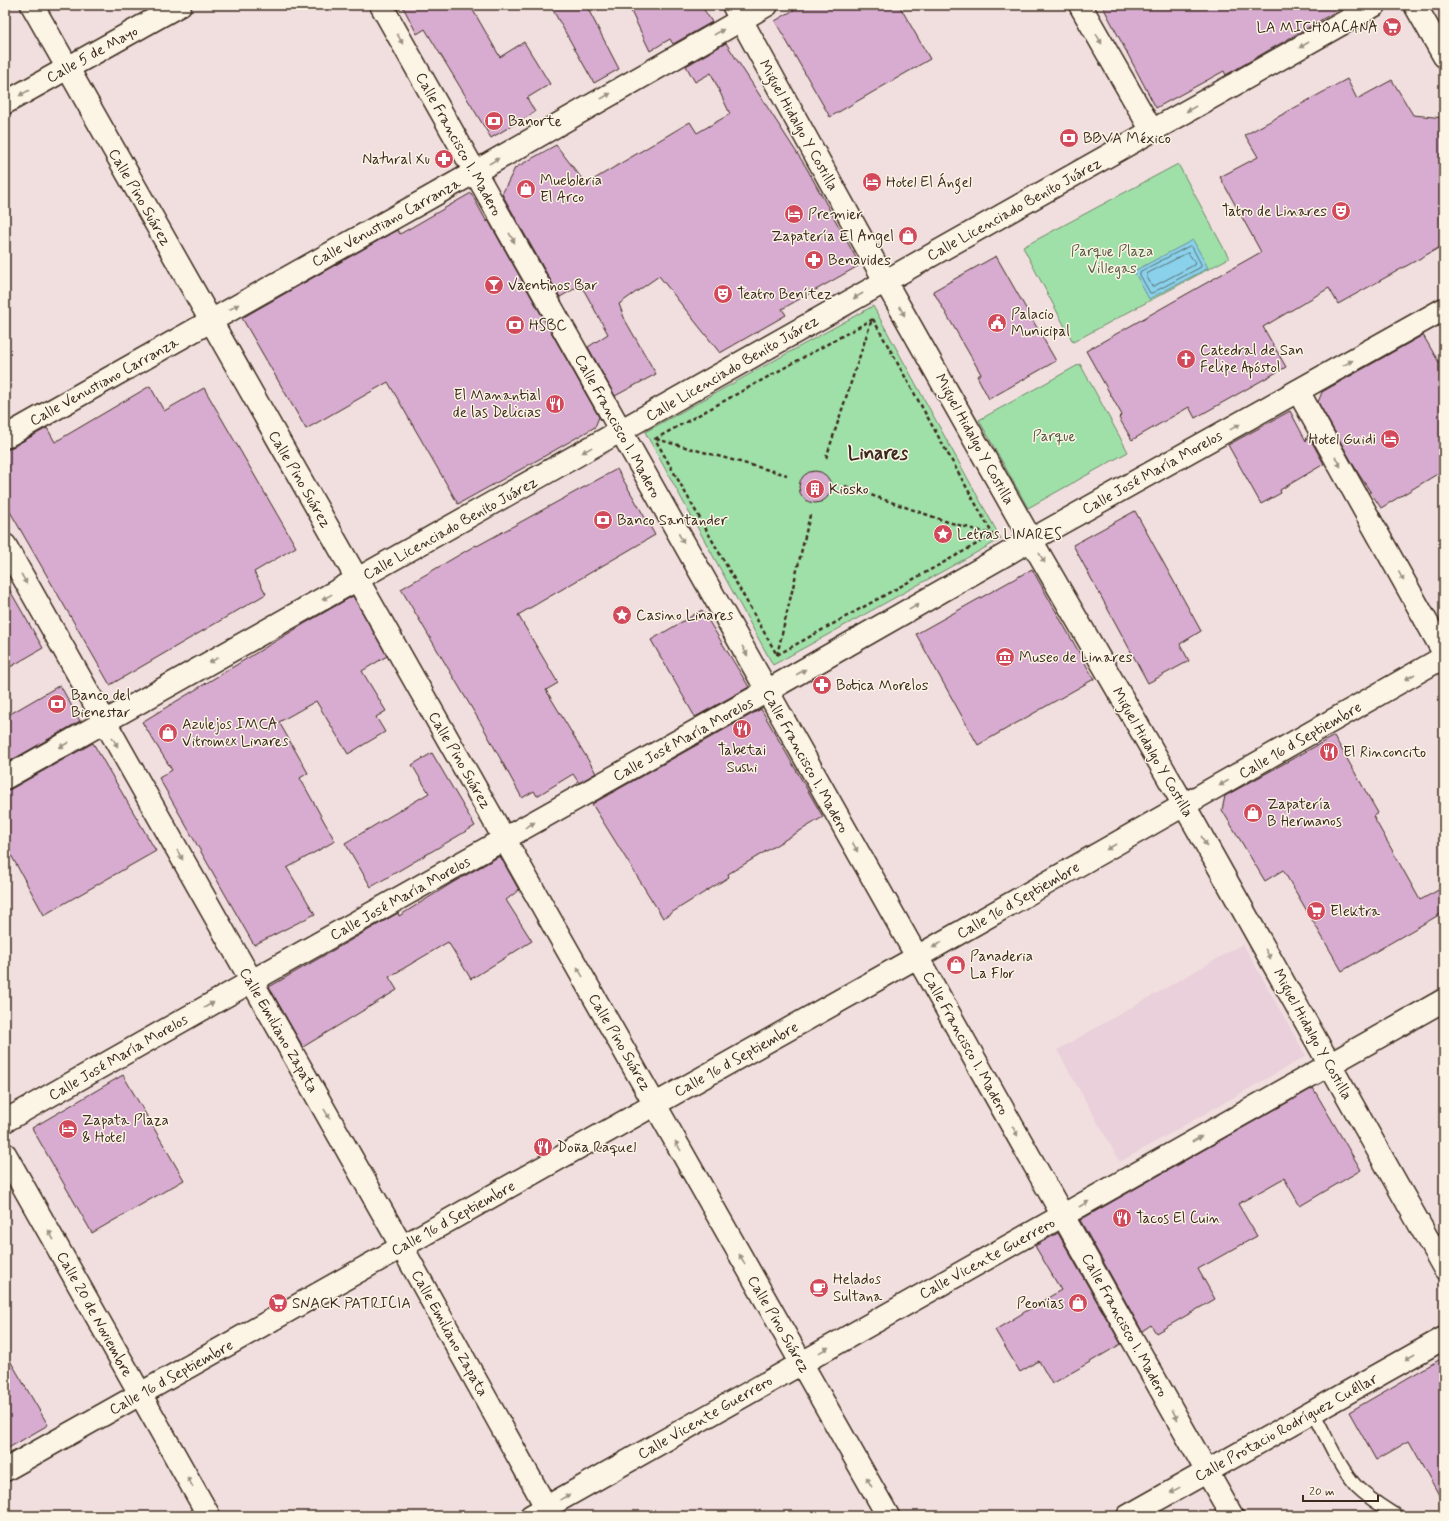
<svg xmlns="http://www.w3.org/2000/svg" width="1449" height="1521" font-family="Mynerve,sans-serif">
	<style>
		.built { fill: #e9d0da }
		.green { fill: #9fe0a9; stroke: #6d8564 }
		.water { fill: #8ad1eb; stroke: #6a8e99 }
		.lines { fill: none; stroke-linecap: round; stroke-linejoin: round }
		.shore { stroke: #5b6d70; stroke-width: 1 }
		.building { fill: #d7acd0; stroke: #3b2a1e }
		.service-casing { stroke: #3b2a1e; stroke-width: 15 }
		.minor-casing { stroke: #3b2a1e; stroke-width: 25 }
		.secondary-casing { stroke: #3b2a1e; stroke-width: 25 }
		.path { stroke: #3b2a1e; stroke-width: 2.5; stroke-dasharray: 4 3; stroke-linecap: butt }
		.service { stroke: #fcf5e5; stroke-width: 12 }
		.minor { stroke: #fcf5e5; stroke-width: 22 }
		.secondary { stroke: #fcf5e5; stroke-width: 22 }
		.oneway { fill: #9c9082 }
		.labels { text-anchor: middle; stroke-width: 3; stroke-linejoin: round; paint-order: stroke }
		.poi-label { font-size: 15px; fill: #3b2a1e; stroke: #fcf5e5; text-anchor: start }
		.street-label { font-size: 15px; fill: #3b2a1e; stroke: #fcf5e5 }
		.park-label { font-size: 15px; fill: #545841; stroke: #fcf5e5 }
		.district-label { font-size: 19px; font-weight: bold; fill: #3b2a1e; stroke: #fcf5e5 }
	</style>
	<rect width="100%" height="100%" fill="#f1dfdf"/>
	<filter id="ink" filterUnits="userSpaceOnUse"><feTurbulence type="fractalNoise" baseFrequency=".025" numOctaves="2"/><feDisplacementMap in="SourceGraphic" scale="8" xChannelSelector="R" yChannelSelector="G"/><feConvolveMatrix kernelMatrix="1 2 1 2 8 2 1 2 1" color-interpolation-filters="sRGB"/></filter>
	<g filter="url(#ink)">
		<path class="built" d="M1243,944L1306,1056L1120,1162L1057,1050Z"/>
		<g class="green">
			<path d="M1178,164L1229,258L1073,342L1023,247Z"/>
			<path d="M873,306L1001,539L773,665L645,432Z"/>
			<path d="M1080,364L1128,452L1028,508L979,420Z"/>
		</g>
		<path class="water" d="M1193,240L1208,268L1149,299L1134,271Z"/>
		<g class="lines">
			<g class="shore">
				<path d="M1190,246L1192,247L1201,264V267L1152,293H1150L1140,275V272Z"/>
				<path d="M1188,253L1195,262L1194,265L1154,286H1152L1147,277V274Z"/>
			</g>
		</g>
		<g class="building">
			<path d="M402,5H470L500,57L524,42L550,84L527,98L535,112L491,138L425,29L417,34Z"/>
			<path d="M550,5H586L619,69L594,83Z"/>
			<path d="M628,5H701L712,22L673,44L670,39L650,51Z"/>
			<path d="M802,5H899L930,59L830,117L775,21Z"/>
			<path d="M1102,5H1347L1226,75L1224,71L1156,108Z"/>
			<path d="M726,43L806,167L860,265L782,309L786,315L720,353L659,276L619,304L625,320L656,374L615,396L588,347L608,334L581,285L560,297L502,194L515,168L556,145L586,184L690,122L697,133L730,114L711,73L695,82L686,66Z"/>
			<path d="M1347,79L1357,99L1392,80L1413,115L1444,118V245L1338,304L1329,288L1263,327L1286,367L1195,418L1189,407L1132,440L1119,418L1122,415L1086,351L1261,252L1220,177L1258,157L1245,135Z"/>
			<path d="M471,193L487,222L488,220L599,417L595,427L543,457L458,504L388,382L306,429L242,318L397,230L400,234Z"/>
			<path d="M996,256L1056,361L989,399L977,376L981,374L933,291Z"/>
			<path d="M1423,335L1444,371V470L1381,508L1358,473L1318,402L1322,392Z"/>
			<path d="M150,386L164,411L204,388L296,547L254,572L266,594L110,685L5,503V451L47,428L55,442Z"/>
			<path d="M1290,411L1306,441L1308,435L1324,464L1280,490L1281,493L1261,504L1228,445Z"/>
			<path d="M617,469L655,535L518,615L558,683L546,690L596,773L579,783L573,774L537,796L534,791L522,798L483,727L401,589L476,545L477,546Z"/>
			<circle cx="815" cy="487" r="16"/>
			<path d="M1135,511L1201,631L1180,644L1189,661L1148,683L1073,545Z"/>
			<path d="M1032,569L1094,679L978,745L916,634Z"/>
			<path d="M5,582L43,648L5,670Z"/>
			<path d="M353,596L387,656L362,671L386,711L376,717L385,732L348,754L316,701L279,722L308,773L300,778L335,841L287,868L315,914L254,945L159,778L172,770L142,722L304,624Z"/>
			<path d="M702,610L749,687L695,717L651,640Z"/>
			<path d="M60,685L80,721L5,764V717Z"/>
			<path d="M761,709L823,817L728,874L729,877L663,918L592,804Z"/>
			<path d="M1334,736L1378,813L1373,816L1420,900L1444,887V912L1342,971L1283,870L1265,881L1222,810L1225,796Z"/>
			<path d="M93,743L156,851L44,915L5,844V790L11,789Z"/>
			<path d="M432,753L475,826L371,887L345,843L429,793L412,765Z"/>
			<path d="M500,856L519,890L506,900L532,941L471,979L448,942L389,977L397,990L303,1047L269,987L398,913L399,916L452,883Z"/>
			<path d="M123,1075L184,1180L92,1233L32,1128Z"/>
			<path d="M1313,1088L1361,1170L1300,1206L1284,1178L1238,1204L1257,1236L1198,1269L1215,1299L1156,1333L1151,1325L1142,1331L1080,1220Z"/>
			<path d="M1058,1233L1121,1344L1052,1384L1039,1361L1020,1372L995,1330L1061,1290L1035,1246Z"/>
			<path d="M5,1352L48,1425L5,1450Z"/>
			<path d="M1444,1357V1504L1409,1441L1376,1460L1349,1412Z"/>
		</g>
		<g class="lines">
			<g class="service-casing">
				<path id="service" d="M1313,1412C1327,1437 1338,1466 1357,1487C1369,1499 1383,1507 1397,1516"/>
			</g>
			<g class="minor-casing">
				<g id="minor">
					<path d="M32,5L888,1516"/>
					<path d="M381,5L1232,1516"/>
					<path d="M1080,5L1152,131"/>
					<path d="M1415,5L1444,56"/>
					<path d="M5,103L180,5"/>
					<path d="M1298,391L1444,653"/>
					<path d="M5,437L475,172L767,5"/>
					<path d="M5,545L402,1247L551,1516"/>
					<path d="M5,778L1375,5"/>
					<path d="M5,1121L252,981L767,691L1031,540L1444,309"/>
					<path d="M5,1154L209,1516"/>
					<path d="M5,1470L917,957L1444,657"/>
					<path d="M531,1516L1444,1000"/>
					<path d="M1128,1516L1444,1338"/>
				</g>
			</g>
			<g class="secondary-casing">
				<path id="secondary" d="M733,5L885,281L1031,540L1184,805L1444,1268"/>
			</g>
			<g class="path">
				<path d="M873,319L993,535L777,655L655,439Z"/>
				<path d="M656,439L787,475"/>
				<path d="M826,458L872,319"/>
				<path d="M845,486L948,522L991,534"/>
				<path d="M777,655L810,515"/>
			</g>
			<use href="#service" class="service"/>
			<use href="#minor" class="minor"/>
			<use href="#secondary" class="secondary"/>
		</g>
		<defs><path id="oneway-solid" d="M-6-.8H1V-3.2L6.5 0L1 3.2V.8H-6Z"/></defs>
		<g class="oneway">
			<use href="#oneway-solid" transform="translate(719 32) rotate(-30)"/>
			<use href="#oneway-solid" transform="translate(400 39) rotate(61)"/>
			<use href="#oneway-solid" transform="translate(1099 39) rotate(60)"/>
			<use href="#oneway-solid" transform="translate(1304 45) rotate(150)"/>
			<use href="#oneway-solid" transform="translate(24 93) rotate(151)"/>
			<use href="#oneway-solid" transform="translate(606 96) rotate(-30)"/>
			<use href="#oneway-solid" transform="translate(1191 109) rotate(150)"/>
			<use href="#oneway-solid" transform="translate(494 161) rotate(-30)"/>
			<use href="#oneway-solid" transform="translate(512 238) rotate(61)"/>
			<use href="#oneway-solid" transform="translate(858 296) rotate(150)"/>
			<use href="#oneway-solid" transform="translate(234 307) rotate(-29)"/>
			<use href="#oneway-solid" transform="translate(902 311) rotate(61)"/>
			<use href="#oneway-solid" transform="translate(1348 363) rotate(-29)"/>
			<use href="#oneway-solid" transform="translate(1235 427) rotate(-29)"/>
			<use href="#oneway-solid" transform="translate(587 450) rotate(151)"/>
			<use href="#oneway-solid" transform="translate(1338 462) rotate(61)"/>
			<use href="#oneway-solid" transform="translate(681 538) rotate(61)"/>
			<use href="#oneway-solid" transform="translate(1042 558) rotate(60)"/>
			<use href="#oneway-solid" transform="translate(1401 576) rotate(61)"/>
			<use href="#oneway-solid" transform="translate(24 579) rotate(61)"/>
			<use href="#oneway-solid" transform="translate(327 597) rotate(151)"/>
			<use href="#oneway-solid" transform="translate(914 607) rotate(-30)"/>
			<use href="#oneway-solid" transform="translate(745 651) rotate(61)"/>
			<use href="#oneway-solid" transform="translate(214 660) rotate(151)"/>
			<use href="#oneway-solid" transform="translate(801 672) rotate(-30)"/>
			<use href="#oneway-solid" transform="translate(1410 677) rotate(150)"/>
			<use href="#oneway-solid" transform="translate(115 742) rotate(60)"/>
			<use href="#oneway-solid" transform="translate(64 745) rotate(150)"/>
			<use href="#oneway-solid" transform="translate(1224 783) rotate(150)"/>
			<use href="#oneway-solid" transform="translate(530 825) rotate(-29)"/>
			<use href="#oneway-solid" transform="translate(1204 841) rotate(61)"/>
			<use href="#oneway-solid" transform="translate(855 847) rotate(61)"/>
			<use href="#oneway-solid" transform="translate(1111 847) rotate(150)"/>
			<use href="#oneway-solid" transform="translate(180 855) rotate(60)"/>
			<use href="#oneway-solid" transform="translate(937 945) rotate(150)"/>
			<use href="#oneway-solid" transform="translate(1268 954) rotate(61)"/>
			<use href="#oneway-solid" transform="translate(580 972) rotate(-120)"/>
			<use href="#oneway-solid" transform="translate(209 1005) rotate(-30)"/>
			<use href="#oneway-solid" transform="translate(327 1114) rotate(60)"/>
			<use href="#oneway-solid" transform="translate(1015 1131) rotate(61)"/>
			<use href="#oneway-solid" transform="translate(1197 1139) rotate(-30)"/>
			<use href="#oneway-solid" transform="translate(678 1146) rotate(-120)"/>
			<use href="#oneway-solid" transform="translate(1084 1204) rotate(-30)"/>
			<use href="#oneway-solid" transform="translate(51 1235) rotate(-119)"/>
			<use href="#oneway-solid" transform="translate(742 1259) rotate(-120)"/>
			<use href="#oneway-solid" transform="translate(824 1350) rotate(-29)"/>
			<use href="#oneway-solid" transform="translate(1410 1357) rotate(150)"/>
			<use href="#oneway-solid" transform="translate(1175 1415) rotate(61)"/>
			<use href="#oneway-solid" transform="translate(190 1482) rotate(-119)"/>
			<use href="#oneway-solid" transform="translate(869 1482) rotate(-119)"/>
			<use href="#oneway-solid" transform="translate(1175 1490) rotate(151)"/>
			<use href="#oneway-solid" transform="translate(565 1497) rotate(-30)"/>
		</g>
	</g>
	<defs>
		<g id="supermarket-disc" transform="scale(1)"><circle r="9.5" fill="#d1495b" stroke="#fcf5e5"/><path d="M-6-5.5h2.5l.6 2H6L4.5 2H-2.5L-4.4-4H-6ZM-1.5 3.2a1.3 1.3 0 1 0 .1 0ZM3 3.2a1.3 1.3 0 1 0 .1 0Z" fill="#fff"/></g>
		<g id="bank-disc" transform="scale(1)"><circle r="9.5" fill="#d1495b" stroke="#fcf5e5"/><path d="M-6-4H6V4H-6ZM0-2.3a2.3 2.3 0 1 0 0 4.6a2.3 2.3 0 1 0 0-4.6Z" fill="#fff"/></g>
		<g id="pharmacy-disc" transform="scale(1)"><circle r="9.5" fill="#d1495b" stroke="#fcf5e5"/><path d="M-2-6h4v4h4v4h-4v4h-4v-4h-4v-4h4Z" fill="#fff"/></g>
		<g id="hotel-disc" transform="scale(1)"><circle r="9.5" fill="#d1495b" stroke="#fcf5e5"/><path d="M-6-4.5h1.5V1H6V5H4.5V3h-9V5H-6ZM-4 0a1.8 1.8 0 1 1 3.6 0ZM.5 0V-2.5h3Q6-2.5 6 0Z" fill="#fff"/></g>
		<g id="shop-disc" transform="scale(1)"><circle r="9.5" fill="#d1495b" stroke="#fcf5e5"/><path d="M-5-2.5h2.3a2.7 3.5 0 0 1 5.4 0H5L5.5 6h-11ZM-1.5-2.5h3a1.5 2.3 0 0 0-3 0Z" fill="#fff"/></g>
		<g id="theatre-disc" transform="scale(1)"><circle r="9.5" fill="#d1495b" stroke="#fcf5e5"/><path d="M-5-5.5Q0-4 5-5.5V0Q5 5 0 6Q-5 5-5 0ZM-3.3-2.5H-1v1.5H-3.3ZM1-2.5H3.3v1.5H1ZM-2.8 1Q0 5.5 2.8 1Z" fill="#fff"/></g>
		<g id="bar-disc" transform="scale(1)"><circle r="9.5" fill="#d1495b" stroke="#fcf5e5"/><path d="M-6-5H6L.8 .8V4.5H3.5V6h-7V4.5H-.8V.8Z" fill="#fff"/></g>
		<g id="civic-disc" transform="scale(1)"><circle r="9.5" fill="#d1495b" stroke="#fcf5e5"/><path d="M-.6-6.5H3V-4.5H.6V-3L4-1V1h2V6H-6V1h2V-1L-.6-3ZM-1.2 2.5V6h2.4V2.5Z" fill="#fff"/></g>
		<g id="church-disc" transform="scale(1)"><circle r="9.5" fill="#d1495b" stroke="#fcf5e5"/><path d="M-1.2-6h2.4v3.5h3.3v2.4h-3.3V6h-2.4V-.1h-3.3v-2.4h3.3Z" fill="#fff"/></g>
		<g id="restaurant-disc" transform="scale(1)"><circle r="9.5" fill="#d1495b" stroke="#fcf5e5"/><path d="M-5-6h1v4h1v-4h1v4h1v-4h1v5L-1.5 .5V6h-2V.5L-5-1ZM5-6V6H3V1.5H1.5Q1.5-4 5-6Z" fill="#fff"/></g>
		<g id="building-disc" transform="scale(1)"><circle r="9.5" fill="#d1495b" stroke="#fcf5e5"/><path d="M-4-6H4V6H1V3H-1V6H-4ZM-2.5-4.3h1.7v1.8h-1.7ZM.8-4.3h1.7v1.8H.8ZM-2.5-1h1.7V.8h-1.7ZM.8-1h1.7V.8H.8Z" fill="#fff"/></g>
		<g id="sight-disc" transform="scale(1)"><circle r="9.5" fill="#d1495b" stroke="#fcf5e5"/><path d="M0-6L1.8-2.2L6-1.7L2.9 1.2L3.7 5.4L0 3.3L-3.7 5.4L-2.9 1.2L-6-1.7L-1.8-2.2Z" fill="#fff"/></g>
		<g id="museum-disc" transform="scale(1)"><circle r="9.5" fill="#d1495b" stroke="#fcf5e5"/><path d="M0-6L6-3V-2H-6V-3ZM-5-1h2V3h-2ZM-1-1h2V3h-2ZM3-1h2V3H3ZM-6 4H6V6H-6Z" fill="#fff"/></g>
		<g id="cafe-disc" transform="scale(1)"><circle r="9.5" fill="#d1495b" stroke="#fcf5e5"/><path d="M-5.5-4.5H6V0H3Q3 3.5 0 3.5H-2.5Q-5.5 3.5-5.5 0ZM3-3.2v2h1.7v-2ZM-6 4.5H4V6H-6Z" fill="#fff"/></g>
	</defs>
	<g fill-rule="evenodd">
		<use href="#supermarket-disc" x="1392" y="27"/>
		<use href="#bank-disc" x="494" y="121"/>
		<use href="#bank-disc" x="1069" y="138"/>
		<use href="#pharmacy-disc" x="444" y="159"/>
		<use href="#hotel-disc" x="872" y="182"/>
		<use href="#shop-disc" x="526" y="189"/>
		<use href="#theatre-disc" x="1341" y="211"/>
		<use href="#hotel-disc" x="794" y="214"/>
		<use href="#shop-disc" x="908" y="236"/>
		<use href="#pharmacy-disc" x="814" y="260"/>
		<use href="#bar-disc" x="494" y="285"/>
		<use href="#theatre-disc" x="723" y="294"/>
		<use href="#civic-disc" x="997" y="323"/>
		<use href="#bank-disc" x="515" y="325"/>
		<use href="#church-disc" x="1186" y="359"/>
		<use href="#restaurant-disc" x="555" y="404"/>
		<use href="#hotel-disc" x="1390" y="439"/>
		<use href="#building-disc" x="815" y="489"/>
		<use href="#bank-disc" x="603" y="520"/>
		<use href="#sight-disc" x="943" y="534"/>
		<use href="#sight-disc" x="622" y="615"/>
		<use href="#museum-disc" x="1005" y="657"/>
		<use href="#pharmacy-disc" x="822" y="685"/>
		<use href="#bank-disc" x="57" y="704"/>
		<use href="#restaurant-disc" x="742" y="729"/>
		<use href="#shop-disc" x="168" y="733"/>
		<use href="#restaurant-disc" x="1329" y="752"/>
		<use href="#shop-disc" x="1253" y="813"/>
		<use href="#supermarket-disc" x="1316" y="911"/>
		<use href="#shop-disc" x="956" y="965"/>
		<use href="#hotel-disc" x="68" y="1129"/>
		<use href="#restaurant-disc" x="543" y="1147"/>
		<use href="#restaurant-disc" x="1122" y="1218"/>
		<use href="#cafe-disc" x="819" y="1288"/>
		<use href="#supermarket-disc" x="278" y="1303"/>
		<use href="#shop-disc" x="1078" y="1303"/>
	</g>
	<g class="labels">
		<g class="poi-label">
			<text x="1378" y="32" text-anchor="end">LA MICHOACANA</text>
			<text x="508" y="126">Banorte</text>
			<text x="1083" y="143">BBVA México</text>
			<text x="430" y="164" text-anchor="end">Natural Xu</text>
			<text x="540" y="185">Muebleria<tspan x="540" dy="17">El Arco</tspan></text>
			<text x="886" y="187">Hotel El Ángel</text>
			<text x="1327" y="216" text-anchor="end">Tatro de Linares</text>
			<text x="808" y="219">Premier</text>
			<text x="894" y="241" text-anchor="end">Zapatería El Angel</text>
			<text x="828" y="265">Benavides</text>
			<text x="508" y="290">Vaentinos Bar</text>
			<text x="737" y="299">Teatro Benítez</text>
			<text x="1011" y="319">Palacio<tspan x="1011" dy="17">Municipal</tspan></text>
			<text x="529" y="330">HSBC</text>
			<text x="1200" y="355">Catedral de San<tspan x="1200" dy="17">Felipe Apóstol</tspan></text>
			<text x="541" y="400" text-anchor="end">El Manantial<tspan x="541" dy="17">de las Delicias</tspan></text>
			<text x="1376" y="444" text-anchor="end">Hotel Guidi</text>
			<text x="829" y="494">Kiosko</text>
			<text x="617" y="525">Banco Santander</text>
			<text x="957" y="539">Letras LINARES</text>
			<text x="636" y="620">Casino Linares</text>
			<text x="1019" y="662">Museo de Linares</text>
			<text x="836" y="690">Botica Morelos</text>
			<text x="71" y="700">Banco del<tspan x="71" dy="17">Bienestar</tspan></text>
			<text x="182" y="729">Azulejos IMCA<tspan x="182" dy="17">Vitromex Linares</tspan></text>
			<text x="742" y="755" text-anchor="middle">Tabetai<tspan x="742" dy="17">Sushi</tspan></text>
			<text x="1343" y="757">El Rinconcito</text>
			<text x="1267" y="809">Zapatería<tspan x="1267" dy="17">B Hermanos</tspan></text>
			<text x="1330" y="916">Elektra</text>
			<text x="970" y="961">Panaderia<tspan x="970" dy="17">La Flor</tspan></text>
			<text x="82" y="1125">Zapata Plaza<tspan x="82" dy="17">&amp; Hotel</tspan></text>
			<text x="557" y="1152">Doña Raquel</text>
			<text x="1136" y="1223">Tacos El Cuin</text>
			<text x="833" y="1284">Helados<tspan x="833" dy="17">Sultana</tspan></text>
			<text x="292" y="1308">SNACK PATRICIA</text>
			<text x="1064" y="1308" text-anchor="end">Peonias</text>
		</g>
		<g class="street-label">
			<text transform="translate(92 54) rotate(-29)" y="5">Calle 5 de Mayo</text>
			<text transform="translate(799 125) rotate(61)" y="5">Miguel Hidalgo Y Costilla</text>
			<text transform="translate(459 144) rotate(61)" y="5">Calle Francisco I. Madero</text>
			<text transform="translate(140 197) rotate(60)" y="5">Calle Pino Suárez</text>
			<text transform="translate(1014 209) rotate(-29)" y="5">Calle Licenciado Benito Juárez</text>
			<text transform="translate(386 222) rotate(-29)" y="5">Calle Venustiano Carranza</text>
			<text transform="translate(732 368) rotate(-30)" y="5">Calle Licenciado Benito Juárez</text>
			<text transform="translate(104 381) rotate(-29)" y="5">Calle Venustiano Carranza</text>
			<text transform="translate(618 426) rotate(61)" y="5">Calle Francisco I. Madero</text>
			<text transform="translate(975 439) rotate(61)" y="5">Miguel Hidalgo Y Costilla</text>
			<text transform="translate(1152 472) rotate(-29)" y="5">Calle José María Morelos</text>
			<text transform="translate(300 479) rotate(60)" y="5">Calle Pino Suárez</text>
			<text transform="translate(450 528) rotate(-29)" y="5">Calle Licenciado Benito Juárez</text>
			<text transform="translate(683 739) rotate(-29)" y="5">Calle José María Morelos</text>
			<text transform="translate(1300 740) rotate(-30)" y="5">Calle 16 d Septiembre</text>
			<text transform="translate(1153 752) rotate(60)" y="5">Miguel Hidalgo Y Costilla</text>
			<text transform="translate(460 760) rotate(60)" y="5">Calle Pino Suárez</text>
			<text transform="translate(806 761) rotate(61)" y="5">Calle Francisco I. Madero</text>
			<text transform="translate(400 898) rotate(-29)" y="5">Calle José María Morelos</text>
			<text transform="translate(1018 900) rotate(-30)" y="5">Calle 16 d Septiembre</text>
			<text transform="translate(279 1030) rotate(60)" y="5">Calle Emiliano Zapata</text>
			<text transform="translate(1313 1034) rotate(61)" y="5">Miguel Hidalgo Y Costilla</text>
			<text transform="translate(620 1042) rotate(60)" y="5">Calle Pino Suárez</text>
			<text transform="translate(966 1043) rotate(61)" y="5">Calle Francisco I. Madero</text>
			<text transform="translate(118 1057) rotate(-30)" y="5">Calle José María Morelos</text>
			<text transform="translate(736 1059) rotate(-29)" y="5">Calle 16 d Septiembre</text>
			<text transform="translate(453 1218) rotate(-29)" y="5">Calle 16 d Septiembre</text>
			<text transform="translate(987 1258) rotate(-29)" y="5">Calle Vicente Guerrero</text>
			<text transform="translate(95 1314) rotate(61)" y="5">Calle 20 de Noviembre</text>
			<text transform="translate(779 1324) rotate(60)" y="5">Calle Pino Suárez</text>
			<text transform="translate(1125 1325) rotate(61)" y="5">Calle Francisco I. Madero</text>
			<text transform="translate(450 1333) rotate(61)" y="5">Calle Emiliano Zapata</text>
			<text transform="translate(171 1377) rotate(-29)" y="5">Calle 16 d Septiembre</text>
			<text transform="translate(705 1417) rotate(-30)" y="5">Calle Vicente Guerrero</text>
			<text transform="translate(1286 1427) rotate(-29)" y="5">Calle Protacio Rodríguez Cuéllar</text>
		</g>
		<g class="park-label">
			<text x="1112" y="256">Parque Plaza<tspan x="1112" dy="17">Villegas</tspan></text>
			<text x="1054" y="441">Parque</text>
		</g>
		<g class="district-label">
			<text x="878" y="459">Linares</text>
		</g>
	</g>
	<rect width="1449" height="1521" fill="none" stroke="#fcf5e5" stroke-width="20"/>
	<rect x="10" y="10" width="1429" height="1501" fill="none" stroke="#3b2a1e" stroke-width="1.5" filter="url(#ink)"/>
	<path d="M1303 1495v6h75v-6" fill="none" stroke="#3b2a1e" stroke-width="2"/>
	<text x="1309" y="1495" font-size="12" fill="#3b2a1e" stroke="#fcf5e5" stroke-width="3" paint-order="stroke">20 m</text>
</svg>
